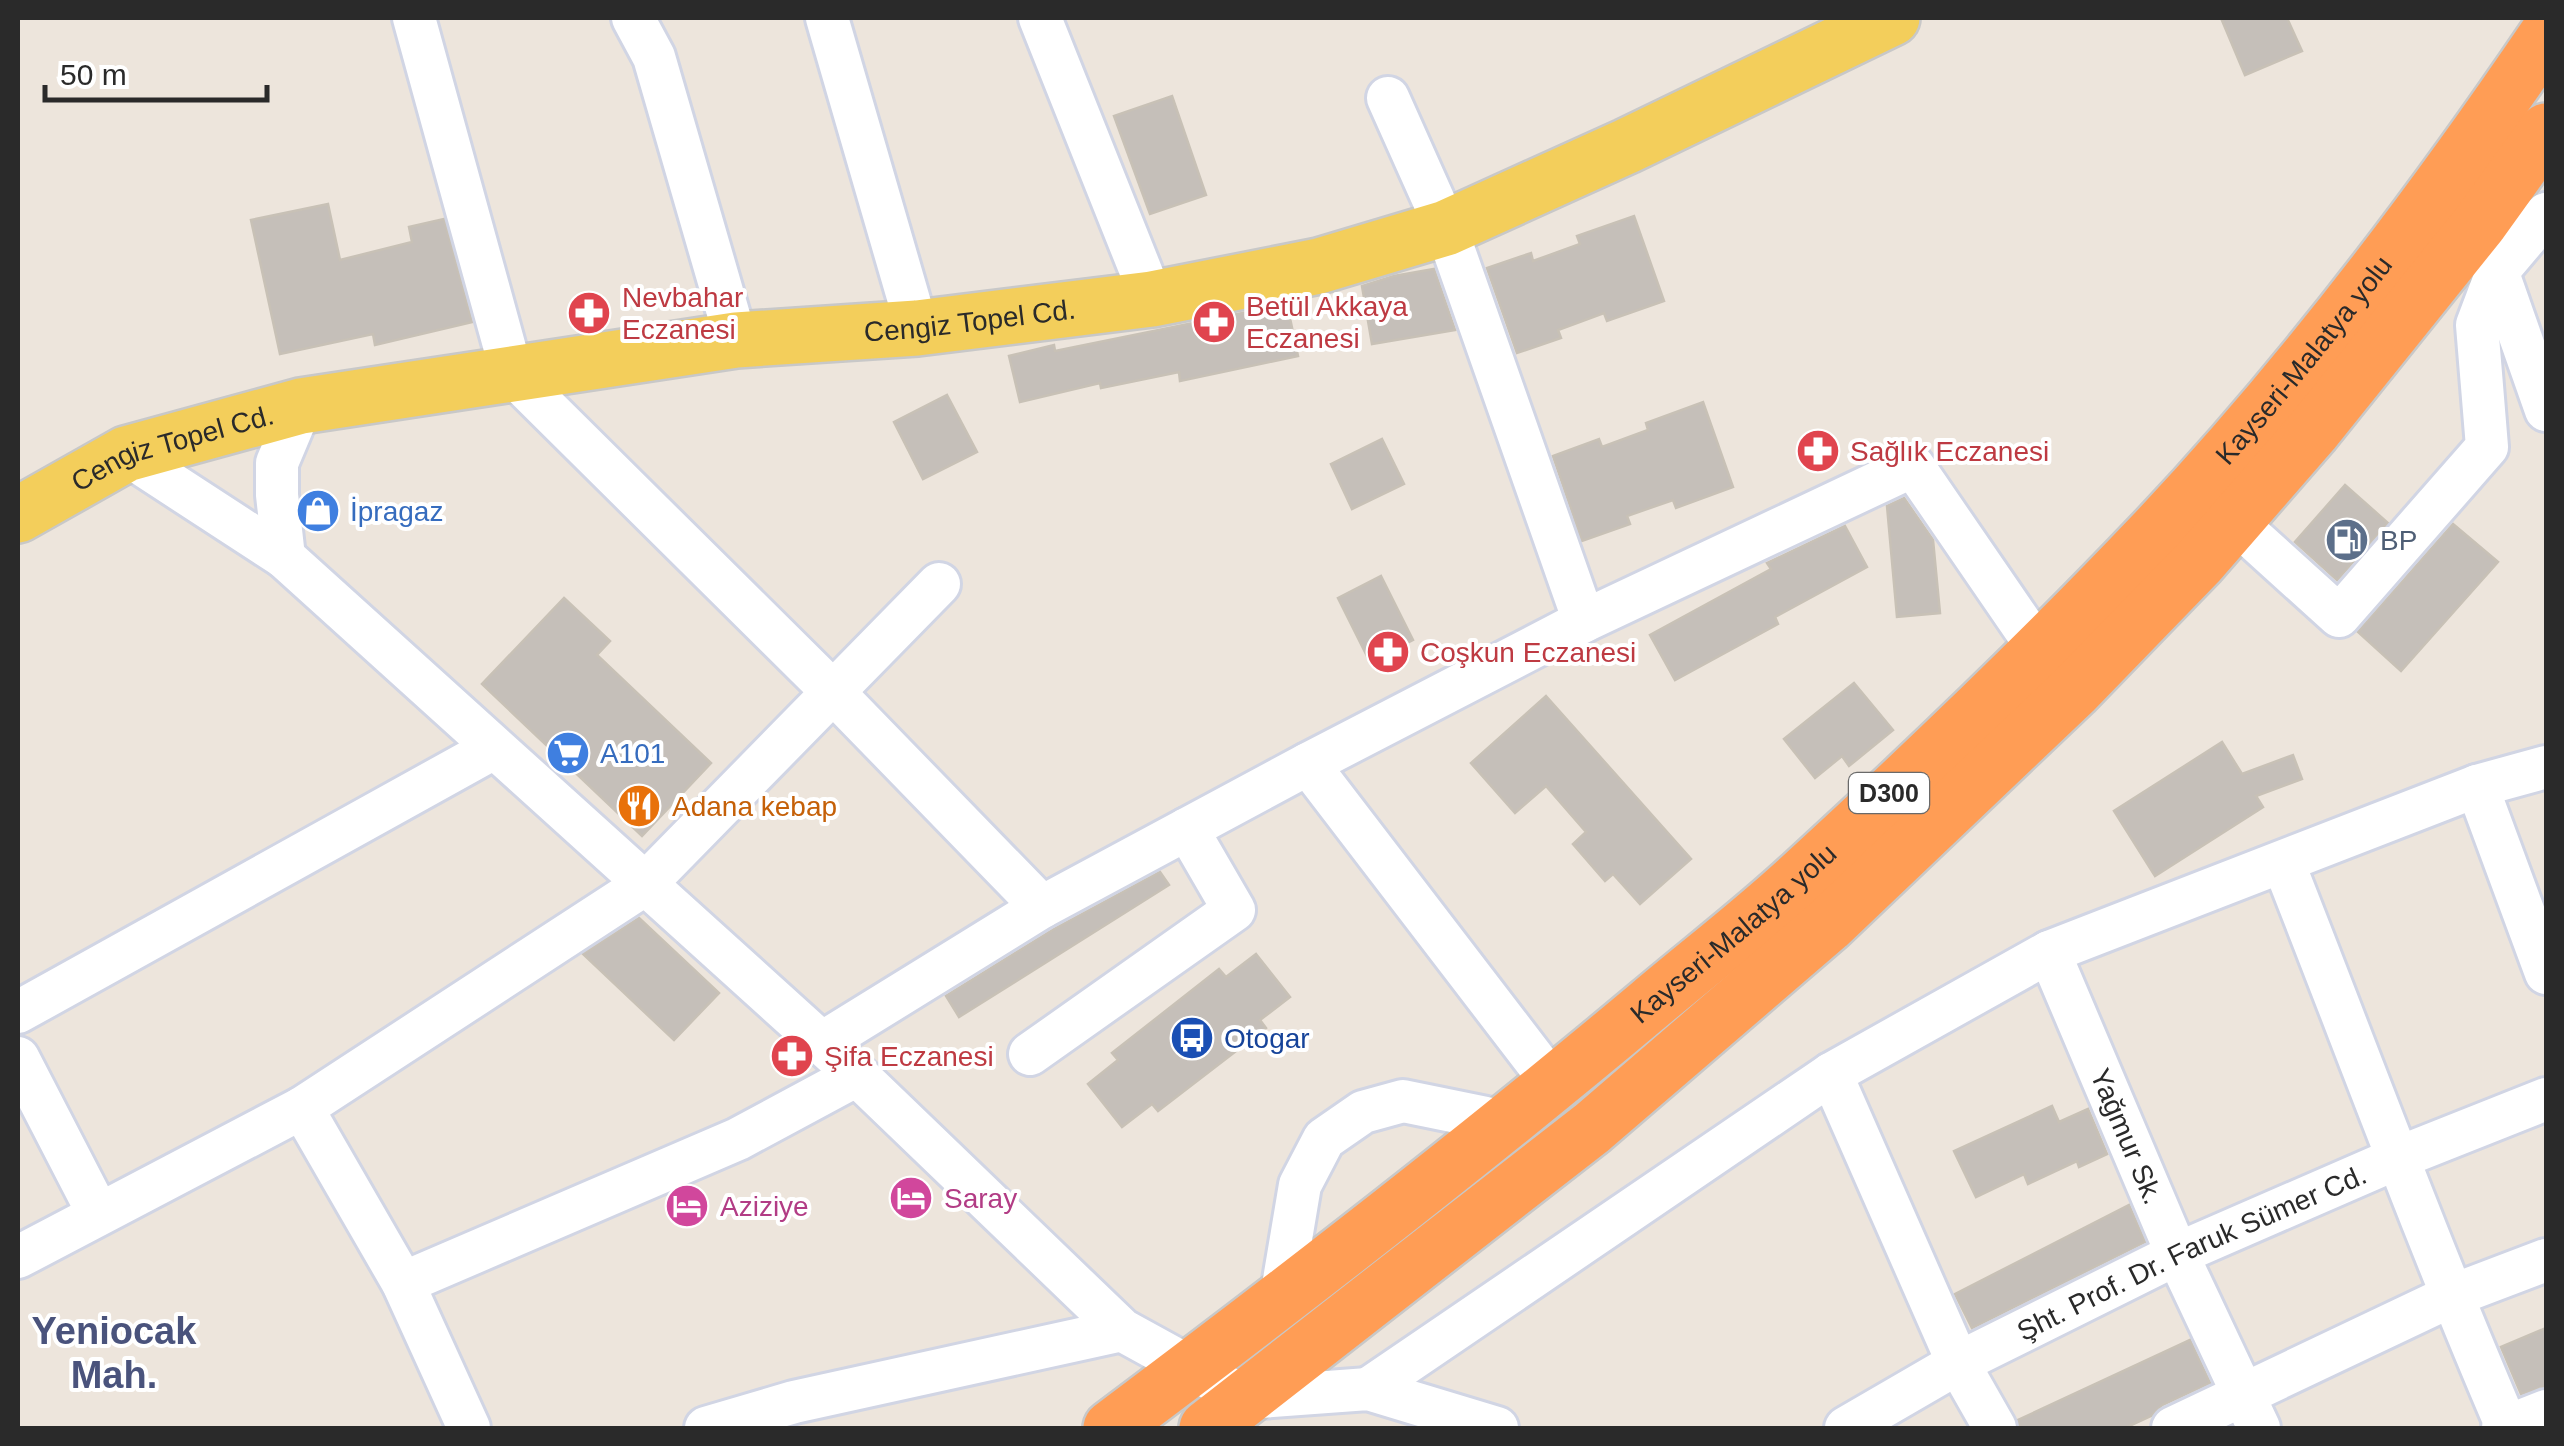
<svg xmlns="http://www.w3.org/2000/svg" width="2564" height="1446" font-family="Arial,sans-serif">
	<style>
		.building { fill: #c5bfb9; stroke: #c8c1b6; stroke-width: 2.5 }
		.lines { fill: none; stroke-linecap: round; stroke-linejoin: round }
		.minor-casing { stroke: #d1d5e4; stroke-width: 48 }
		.major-casing { stroke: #c8c8c8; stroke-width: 60 }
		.highway-casing { stroke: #c8c8c8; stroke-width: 60 }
		.minor { stroke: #fff; stroke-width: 42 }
		.major { stroke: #f3ce5b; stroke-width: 55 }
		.highway { stroke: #ff9d55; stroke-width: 55 }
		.labels { text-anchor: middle; stroke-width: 8; stroke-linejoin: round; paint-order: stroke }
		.shield { fill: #fff; stroke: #6a6a6a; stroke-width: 2.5 }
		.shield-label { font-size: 25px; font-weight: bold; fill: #2a2a2a }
		.health-label { font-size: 28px; fill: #be3a42; stroke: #fff; text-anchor: start }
		.street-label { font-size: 28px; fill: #2a2a2a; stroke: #fff }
		.shop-label { font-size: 28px; fill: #366cbe; stroke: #fff; text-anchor: start }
		.service-label { font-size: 28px; fill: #4e5e75; stroke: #fff; text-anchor: start }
		.food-label { font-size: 28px; fill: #c56008; stroke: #fff; text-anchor: start }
		.transit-label { font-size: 28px; fill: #164399; stroke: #fff; text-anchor: start }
		.hotel-label { font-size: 28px; fill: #b23c85; stroke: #fff; text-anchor: start }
		.district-label { font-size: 38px; font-weight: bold; fill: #4a537c; stroke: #fff }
	</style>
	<rect width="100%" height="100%" fill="#ede5dc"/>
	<g class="building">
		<path d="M2221,18H2287L2302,51L2245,75Z"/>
		<path d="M1172,96L1206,195L1150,214L1114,116Z"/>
		<path d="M328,204L340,260L412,242L409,227L444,219L472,322L375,345L373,334L280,354L251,220Z"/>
		<path d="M1634,216L1664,301L1607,321L1604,313L1558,330L1561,338L1517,353L1487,268L1531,253L1533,261L1580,244L1577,236Z"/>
		<path d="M1434,269L1455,330L1372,344L1362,286L1394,276Z"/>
		<path d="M1287,304L1298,356L1180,381L1179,372L1101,388L1100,383L1020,402L1009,356L1054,345L1055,351Z"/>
		<path d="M947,395L977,452L923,479L894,422Z"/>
		<path d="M1703,402L1733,487L1676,508L1673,500L1627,516L1630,524L1582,541L1553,456L1599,439L1602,447L1648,430L1646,423Z"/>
		<path d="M1382,439L1404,484L1352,509L1331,464Z"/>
		<path d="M2345,485L2388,523L2337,580L2295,542Z"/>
		<path d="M1904,498L1933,540L1940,613L1897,617L1887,506Z"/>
		<path d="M2453,524L2498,562L2401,671L2358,632Z"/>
		<path d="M1845,526L1867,567L1775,617L1778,624L1675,680L1650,635L1771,569L1767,563Z"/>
		<path d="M1381,576L1413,640L1370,662L1338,598Z"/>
		<path d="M564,598L610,641L597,655L711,763L642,836L482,684Z"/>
		<path d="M1854,683L1893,730L1849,766L1842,756L1815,778L1784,739Z"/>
		<path d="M1546,696L1691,859L1640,904L1613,874L1605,881L1573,844L1586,832L1546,786L1515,813L1471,763Z"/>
		<path d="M2222,742L2242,774L2293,755L2302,779L2256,796L2263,807L2155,876L2114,811Z"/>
		<path d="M1160,872L1169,885L959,1017L946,996L1054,929Z"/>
		<path d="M639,918L719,993L674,1040L583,954Z"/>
		<path d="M1256,954L1290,997L1260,1020L1266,1028L1158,1111L1152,1104L1122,1127L1088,1084L1118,1060L1112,1053L1219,969L1226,977Z"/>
		<path d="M2052,1106L2059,1122L2088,1109L2107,1154L2079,1167L2077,1161L2028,1184L2024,1174L1976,1197L1954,1151Z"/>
		<path d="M2129,1205L2145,1242L1972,1328L1955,1294Z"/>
		<path d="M2546,1328V1386L2521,1394L2501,1347Z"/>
		<path d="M2190,1340L2210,1383L2162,1405L2151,1416L2125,1428H2020L2018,1420Z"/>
	</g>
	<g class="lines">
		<g class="minor-casing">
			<g id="minor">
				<path d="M414,18L512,374L834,693L1042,907"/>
				<path d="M633,18L654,57L736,340"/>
				<path d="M827,18L917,328"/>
				<path d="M1040,18L1152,299"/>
				<path d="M1388,98L1446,228L1584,621"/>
				<path d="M2493,259L2546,410"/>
				<path d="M126,454L284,557L857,1075L1122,1330L1246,1398L1368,1389L1497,1428"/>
				<path d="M2234,521L2339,616L2487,447L2477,325L2497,272L2546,214"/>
				<path d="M284,557L277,495V463L301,406"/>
				<path d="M1308,764L1554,1085"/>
				<path d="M2477,786L2546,973"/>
				<path d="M2283,862C2357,1050 2427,1241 2507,1427"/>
				<path id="s1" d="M2049,952L2177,1254L2259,1428"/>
				<path d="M18,1012L494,748"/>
				<path d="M822,1043L1042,907L1308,764L1584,621L1913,466L2040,651"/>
				<path d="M1030,1054L1234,910L1187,829"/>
				<path d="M18,1058L98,1213"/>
				<path d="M1831,1074L1958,1363L1995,1428"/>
				<path d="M302,1108L403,1283L469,1428"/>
				<path d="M18,1257L302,1108L644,885L939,584"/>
				<path d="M403,1283L738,1139L857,1075"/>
				<path d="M1281,1298L1300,1185L1324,1139L1363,1112L1403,1101L1506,1122"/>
				<path d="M1368,1389L1831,1074L2049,952L2477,786L2546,767"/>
				<path d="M706,1428L794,1402L1122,1330"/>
				<path id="s2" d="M1846,1428L1958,1363L2177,1254L2400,1157L2546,1099"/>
				<path d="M2173,1428L2451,1296L2546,1260"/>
				<path d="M2503,1428L2546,1411"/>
			</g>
		</g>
		<g class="major-casing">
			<g id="major">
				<path id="s3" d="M18,515L126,454L301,406L736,340L917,328L1152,299L1319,266L1446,228L1627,146L1892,18"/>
			</g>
		</g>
		<g class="highway-casing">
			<g id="highway">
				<path id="s4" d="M1111,1428C1294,1291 1475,1151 1650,1004C1702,960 1756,919 1805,873C1924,764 2041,652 2152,535C2298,381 2427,211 2546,36"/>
				<path d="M1207,1428L1592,1128L1828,925L2074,691L2200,561L2313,431L2480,223L2546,131"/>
			</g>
		</g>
		<use href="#minor" class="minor"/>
		<use href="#major" class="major"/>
		<use href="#highway" class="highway"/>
	</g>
	<defs>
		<g id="pharmacy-disc" transform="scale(2.25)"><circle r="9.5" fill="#e0444e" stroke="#fff"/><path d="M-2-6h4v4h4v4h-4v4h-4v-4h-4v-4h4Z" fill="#fff"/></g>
		<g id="shop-disc" transform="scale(2.25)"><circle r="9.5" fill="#3f7fe0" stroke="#fff"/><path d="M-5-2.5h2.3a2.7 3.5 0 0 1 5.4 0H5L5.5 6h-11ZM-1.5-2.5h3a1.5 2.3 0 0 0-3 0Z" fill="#fff"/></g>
		<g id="fuel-disc" transform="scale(2.25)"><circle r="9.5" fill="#5c6f8a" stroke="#fff"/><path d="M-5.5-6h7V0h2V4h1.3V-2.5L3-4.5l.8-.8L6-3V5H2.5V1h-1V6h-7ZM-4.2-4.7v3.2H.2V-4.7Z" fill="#fff"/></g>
		<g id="supermarket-disc" transform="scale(2.25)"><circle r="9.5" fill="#3f7fe0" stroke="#fff"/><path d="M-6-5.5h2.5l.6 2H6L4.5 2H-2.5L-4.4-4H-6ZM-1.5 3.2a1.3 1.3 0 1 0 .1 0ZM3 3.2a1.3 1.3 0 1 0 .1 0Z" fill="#fff"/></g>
		<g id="restaurant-disc" transform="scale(2.25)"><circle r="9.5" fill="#e8710a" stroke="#fff"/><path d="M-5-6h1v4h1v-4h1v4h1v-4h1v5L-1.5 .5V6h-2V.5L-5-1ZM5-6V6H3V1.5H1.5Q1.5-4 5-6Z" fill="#fff"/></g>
		<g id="bus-disc" transform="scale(2.25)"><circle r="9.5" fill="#1a4fb4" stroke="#fff"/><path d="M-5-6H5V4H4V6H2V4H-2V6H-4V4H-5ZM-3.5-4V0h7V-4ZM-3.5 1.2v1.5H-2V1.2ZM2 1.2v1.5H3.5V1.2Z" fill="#fff"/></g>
		<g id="hotel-disc" transform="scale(2.25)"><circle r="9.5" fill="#d1479c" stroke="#fff"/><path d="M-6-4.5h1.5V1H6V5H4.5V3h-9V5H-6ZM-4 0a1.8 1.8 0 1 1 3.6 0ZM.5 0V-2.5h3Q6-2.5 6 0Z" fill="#fff"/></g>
	</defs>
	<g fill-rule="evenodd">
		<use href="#pharmacy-disc" x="589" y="313"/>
		<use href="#pharmacy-disc" x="1214" y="322"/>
		<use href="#pharmacy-disc" x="1818" y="451"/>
		<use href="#shop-disc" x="318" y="511"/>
		<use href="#fuel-disc" x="2347" y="540"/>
		<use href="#pharmacy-disc" x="1388" y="652"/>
		<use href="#supermarket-disc" x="568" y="753"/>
		<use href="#restaurant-disc" x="639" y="806"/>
		<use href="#bus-disc" x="1192" y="1038"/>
		<use href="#pharmacy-disc" x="792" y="1056"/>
		<use href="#hotel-disc" x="911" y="1198"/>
		<use href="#hotel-disc" x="687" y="1206"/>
	</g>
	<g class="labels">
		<rect class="shield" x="1849" y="773" width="80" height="40" rx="8"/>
		<g class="shield-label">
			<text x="1889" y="802">D300</text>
		</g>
		<g class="health-label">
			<text x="622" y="307">Nevbahar<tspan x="622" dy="32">Eczanesi</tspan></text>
			<text x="1246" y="316">Betül Akkaya<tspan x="1246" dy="32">Eczanesi</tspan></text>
			<text x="1850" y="461">Sağlık Eczanesi</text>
			<text x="1420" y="662">Coşkun Eczanesi</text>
			<text x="824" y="1066">Şifa Eczanesi</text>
		</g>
		<g class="street-label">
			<text dy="10" stroke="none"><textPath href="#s3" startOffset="980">Cengiz Topel Cd.</textPath></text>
			<text dy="10" stroke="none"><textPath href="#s4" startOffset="1605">Kayseri-Malatya yolu</textPath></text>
			<text dy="10" stroke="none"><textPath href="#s3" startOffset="170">Cengiz Topel Cd.</textPath></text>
			<text dy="10" stroke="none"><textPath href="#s4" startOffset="795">Kayseri-Malatya yolu</textPath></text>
			<text dy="10" stroke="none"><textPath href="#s1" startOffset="200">Yağmur Sk.</textPath></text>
			<text dy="10" stroke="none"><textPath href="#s2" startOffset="388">Şht. Prof. Dr. Faruk Sümer Cd.</textPath></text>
		</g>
		<g class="shop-label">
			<text x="350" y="521">İpragaz</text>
			<text x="600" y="763">A101</text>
		</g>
		<g class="service-label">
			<text x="2380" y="550">BP</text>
		</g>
		<g class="food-label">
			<text x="672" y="816">Adana kebap</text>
		</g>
		<g class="transit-label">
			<text x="1224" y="1048">Otogar</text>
		</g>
		<g class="hotel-label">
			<text x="944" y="1208">Saray</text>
			<text x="720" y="1216">Aziziye</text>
		</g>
		<g class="district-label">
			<text x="114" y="1344">Yeniocak<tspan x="114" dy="44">Mah.</tspan></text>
		</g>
	</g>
	<rect width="2564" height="1446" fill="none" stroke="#2a2a2a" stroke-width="40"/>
	<path d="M45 85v15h222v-15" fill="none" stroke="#2a2a2a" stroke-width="5"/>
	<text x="60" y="85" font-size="30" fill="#2a2a2a" stroke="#ffffff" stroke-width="8" paint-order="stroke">50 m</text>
</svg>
